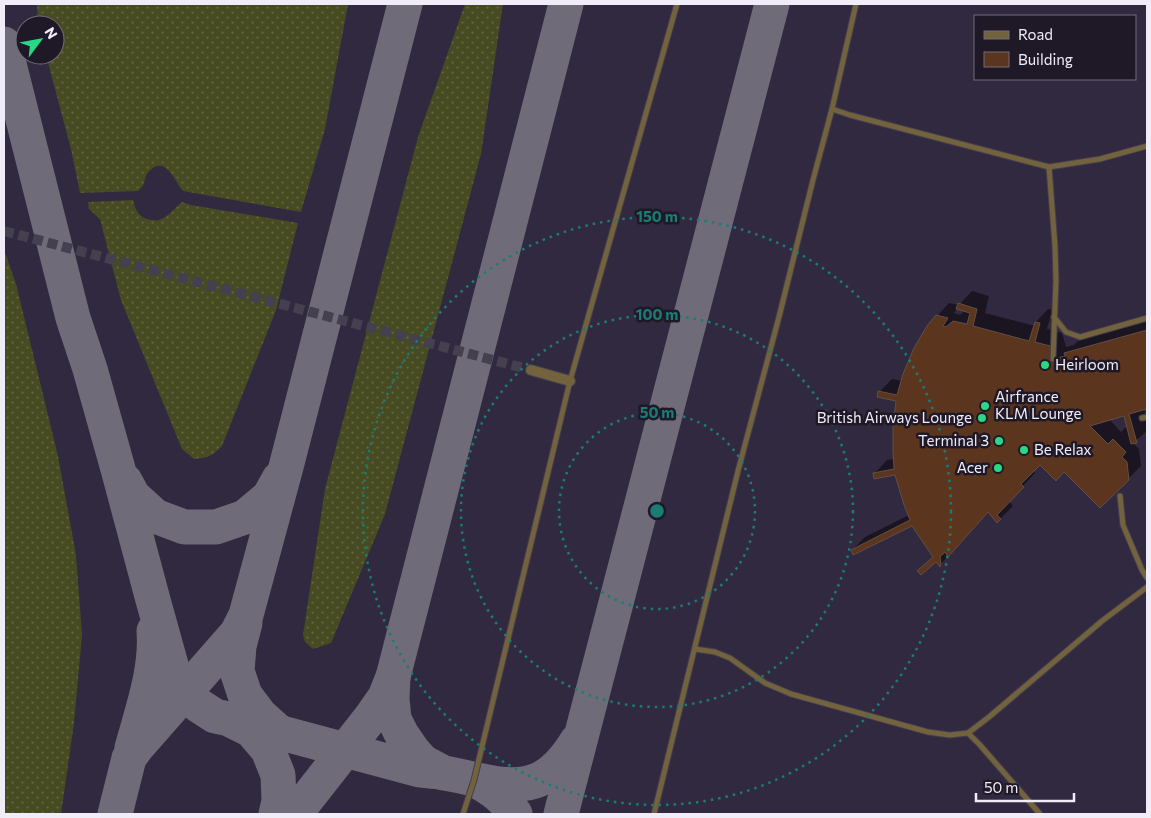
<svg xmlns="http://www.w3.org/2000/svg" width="1151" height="818" font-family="Commissioner,sans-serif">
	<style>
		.built { fill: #31293f; fill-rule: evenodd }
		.grass { fill: url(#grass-dots) }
		.shadow { fill: #0007; fill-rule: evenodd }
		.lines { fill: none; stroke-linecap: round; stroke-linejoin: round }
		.taxiway { stroke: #706b78; stroke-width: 35 }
		.building { fill: #5c351e; stroke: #614f45 }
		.minor-tunnel { stroke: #45404f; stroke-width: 10; stroke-dasharray: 10 5; stroke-linecap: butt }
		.service-casing { stroke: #433e4d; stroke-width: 7 }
		.minor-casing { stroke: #433e4d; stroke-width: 12 }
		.service { stroke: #72623d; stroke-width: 5 }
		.minor { stroke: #72623d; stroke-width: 10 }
		.ring { fill: none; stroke: #1a7c75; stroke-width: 2.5; stroke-dasharray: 2.5 5 }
		.poi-dot { fill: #29d885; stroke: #1e1827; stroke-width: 2 }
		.labels { text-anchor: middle; stroke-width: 5; stroke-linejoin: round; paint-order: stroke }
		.poi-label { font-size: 15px; fill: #f0edf8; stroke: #1e1827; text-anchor: start }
		.centre { fill: #1a7c75; stroke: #1e1827; stroke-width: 2.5 }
		.ring-label { font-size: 15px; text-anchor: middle; font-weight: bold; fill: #1a7c75; stroke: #1e1827; stroke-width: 5; stroke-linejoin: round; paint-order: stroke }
	</style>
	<defs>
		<pattern id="grass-dots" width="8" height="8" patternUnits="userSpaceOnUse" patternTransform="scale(1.25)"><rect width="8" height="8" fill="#474b22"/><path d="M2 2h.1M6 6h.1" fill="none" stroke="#626543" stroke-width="1.8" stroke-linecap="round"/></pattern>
	</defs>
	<rect width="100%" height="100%" fill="#272231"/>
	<path class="built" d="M4,4H1147V814H4ZM975,16H1135V79H975ZM25,25H55V55H25Z"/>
	<g class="grass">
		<path d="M37,4H348L325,129L301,212L183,191C176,183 167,158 153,168C150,170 149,171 147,174C143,182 146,184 138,191L80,193L71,149L46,55H55V25H38Z"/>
		<path d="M465,4H503L481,154L385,514L331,643L313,649L305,642L303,635L325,489L418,137Z"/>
		<path d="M133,200C135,211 140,218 151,220C153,220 158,221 159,220C168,217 175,208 182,202L191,205L298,223L276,310L222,446C212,456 208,458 194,459L182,449L121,300L100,219L89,209L88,202Z"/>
		<path d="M4,252L6,255L16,284L58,456L76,555L82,635L74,723L61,814H4Z"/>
	</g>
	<path class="shadow" d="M972,291L989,296L985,313L1035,326L1036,322L1048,309L1052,310L1047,329L1062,333L1066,347L1074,345L1078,341L1147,322V408L1144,409L1147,422V431L1133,443L1139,449L1141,466L1100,507L1064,471L1040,463L1032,470L1035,473L1009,501L1013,506L997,522L989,511L940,565L912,524L852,550L865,537L909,515L896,474L875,473L887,460L894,459L897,400L879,392L892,379L903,381L937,316L949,303L959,305ZM958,308L965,310L960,315L954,313ZM1125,414L1129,430L1126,427L1121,432L1109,419Z"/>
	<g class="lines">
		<g class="taxiway">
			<path d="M4,44L73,318L90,369L118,469L153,600L173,672L185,692L198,705L215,716L229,719L251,730L268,750L278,775L279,801L276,814"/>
			<path d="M125,481L133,496L155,516L184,527H216L245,517L269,497L279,479"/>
			<path d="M245,623L239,646L237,671L245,695L260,715L280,733"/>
			<path d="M393,677L392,699L394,719L402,735L413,751L423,762L440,771"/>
			<path d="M240,722L420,770C428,771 436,771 444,773C471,777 500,789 528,783C550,779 566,759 577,741"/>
			<path d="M132,748C142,711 157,670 154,631"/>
			<path d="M475,780C492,789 504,798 515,814"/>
			<path d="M115,814L129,758L137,747L237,633L246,615L286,467L405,4"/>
			<path d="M295,814L371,717L385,697L393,677L566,4"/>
			<path d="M561,814L772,4"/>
		</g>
	</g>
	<path class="building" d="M958,303L977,309L973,326L1029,341L1035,322L1040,323L1035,342L1050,346L1053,359L1065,356L1064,353L1147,330V409L1129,414L1137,443L1131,444L1124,416L1090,426L1108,444L1113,439L1126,452L1122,457L1127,462L1129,480L1100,508L1064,472L1056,481L1040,465L1021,484L1024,487L997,515L1001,519L997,523L988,512L948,557L945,552L940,557L941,564L940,567L936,562L921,575L917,571L933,557L912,526L853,555L851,550L910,520L904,505L895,475L874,479L873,473L894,469L893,450V427L896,401L877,397L878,391L897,395L903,374L914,348L927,326L936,315L948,318L943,326L946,327L953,321L967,324L970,313L956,309Z"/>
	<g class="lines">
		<path class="minor-tunnel" d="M4,231L531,370"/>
		<g class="service-casing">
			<g id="service">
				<path d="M832,109L850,115L1049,167L1100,159L1147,146"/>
				<path d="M1049,167L1055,246L1056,281L1053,359"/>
				<path d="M1054,317L1066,332L1080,337L1147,318"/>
				<path d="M1142,418L1147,417"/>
				<path d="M1120,496L1123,525L1142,570L1147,578"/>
				<path d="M695,649L715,652L730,658L765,683L791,694L928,732L950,735L968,733L989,717L1102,621L1147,587"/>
				<path d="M968,733L980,745L1040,814"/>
				<path d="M463,814L474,780L570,381L677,4"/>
				<path d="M654,814L738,471L779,317L813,180L832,109L856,4"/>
			</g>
		</g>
		<g class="minor-casing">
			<path id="minor" d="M531,370L570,381"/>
		</g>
		<use href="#service" class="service"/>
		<use href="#minor" class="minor"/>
	</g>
	<g class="ring">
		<circle cx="657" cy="511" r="98"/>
		<circle cx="657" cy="511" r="196"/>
		<circle cx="657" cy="511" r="294"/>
	</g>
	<g class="poi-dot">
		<circle cx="1045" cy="365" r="5"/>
		<circle cx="985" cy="406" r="5"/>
		<circle cx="982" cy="418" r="5"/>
		<circle cx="999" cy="441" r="5"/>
		<circle cx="1024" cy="450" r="5"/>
		<circle cx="998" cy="468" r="5"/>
	</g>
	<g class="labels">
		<g class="poi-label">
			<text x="1055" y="370">Heirloom</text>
			<text x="995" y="402">Airfrance<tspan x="995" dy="17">KLM Lounge</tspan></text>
			<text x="972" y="423" text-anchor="end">British Airways Lounge</text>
			<text x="989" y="446" text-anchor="end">Terminal 3</text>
			<text x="1034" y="455">Be Relax</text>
			<text x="988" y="473" text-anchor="end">Acer</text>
		</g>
	</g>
	<circle cx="657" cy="511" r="8" class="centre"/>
	<g class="ring-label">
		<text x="657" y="222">150 m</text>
		<text x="657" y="320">100 m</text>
		<text x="657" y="418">50 m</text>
	</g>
	<rect width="1151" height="818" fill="none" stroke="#f0edf8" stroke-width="10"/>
	<rect x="974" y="15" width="162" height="65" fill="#1e1827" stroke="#726d7b"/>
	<rect x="984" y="31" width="25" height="8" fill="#72623d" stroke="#726d7b"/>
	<text x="1018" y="40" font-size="15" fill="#f0edf8">Road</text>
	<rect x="984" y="52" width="25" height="15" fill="#5c351e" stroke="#726d7b"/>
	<text x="1018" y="65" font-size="15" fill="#f0edf8">Building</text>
	<g transform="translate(40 40) rotate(58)"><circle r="24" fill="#1e1827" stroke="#726d7b"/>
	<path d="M0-4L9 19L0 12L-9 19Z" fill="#29d885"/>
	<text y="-8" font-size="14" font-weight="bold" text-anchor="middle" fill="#f0edf8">N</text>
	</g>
	<path d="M976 793v8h98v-8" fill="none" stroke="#f0edf8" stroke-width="2.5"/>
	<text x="984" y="793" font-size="15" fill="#f0edf8" stroke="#1e1827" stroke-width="4" paint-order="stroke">50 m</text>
</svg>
